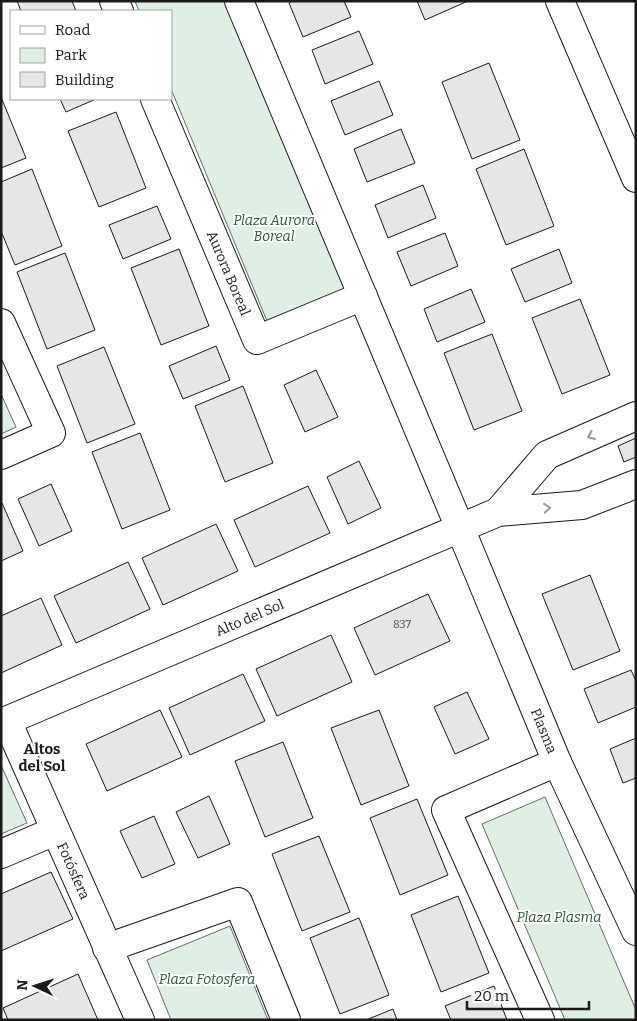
<svg xmlns="http://www.w3.org/2000/svg" width="637" height="1021" font-family="Bitter,serif">
	<style>
		.green { fill: #e0efe3; stroke: #6a6a6a }
		.building { fill: #e6e6e6; stroke: #1a1a1a }
		.lines { fill: none; stroke-linecap: round; stroke-linejoin: round }
		.minor-casing { stroke: #1a1a1a; stroke-width: 30 }
		.primary-casing { stroke: #1a1a1a; stroke-width: 30 }
		.minor { stroke: #fff; stroke-width: 28 }
		.primary { stroke: #fff; stroke-width: 28 }
		.oneway { stroke: #989898 }
		.labels { text-anchor: middle; stroke-width: 4; stroke-linejoin: round; paint-order: stroke }
		.number-label { font-size: 11px; fill: #4d4d4d }
		.park-label { font-size: 14px; font-style: italic; fill: #2b5a34; stroke: #fff }
		.street-label { font-size: 14px; fill: #1a1a1a; stroke: #fff }
		.neighbourhood-label { font-size: 15px; font-weight: bold; fill: #1a1a1a; stroke: #fff }
	</style>
	<rect width="100%" height="100%" fill="#fff"/>
	<g class="green">
		<path d="M135,1H225L345,289L267,321L171,89V11H139Z"/>
		<path d="M1,394L16,427L1,434Z"/>
		<path d="M1,765L27,823L1,834Z"/>
		<path d="M545,797L636,1010V1020H565L482,824Z"/>
		<path d="M230,926L268,1020H171L147,960Z"/>
	</g>
	<g class="building">
		<path d="M17,1H72L76,11H21Z"/>
		<path d="M292,1H344L351,17L303,37L289,3Z"/>
		<path d="M417,1H468L425,20Z"/>
		<path d="M359,31L373,64L325,84L312,50Z"/>
		<path d="M489,63L520,140L472,159L442,82Z"/>
		<path d="M379,81L393,115L345,135L331,101Z"/>
		<path d="M1,97L26,158L1,168Z"/>
		<path d="M60,99H96L66,112Z"/>
		<path d="M116,112L146,188L99,207L68,131Z"/>
		<path d="M401,129L415,163L367,182L354,149Z"/>
		<path d="M524,149L554,226L506,245L476,169Z"/>
		<path d="M32,169L62,246L15,265L1,231V182Z"/>
		<path d="M423,185L436,218L388,238L375,205Z"/>
		<path d="M157,206L171,239L123,259L109,225Z"/>
		<path d="M445,233L458,266L411,286L397,252Z"/>
		<path d="M179,249L209,326L161,345L131,268Z"/>
		<path d="M559,249L572,283L525,302L511,269Z"/>
		<path d="M65,253L95,330L47,349L17,272Z"/>
		<path d="M471,289L485,322L437,342L424,309Z"/>
		<path d="M580,299L610,375L562,394L532,318Z"/>
		<path d="M492,334L522,411L474,430L444,353Z"/>
		<path d="M216,346L230,380L183,399L169,366Z"/>
		<path d="M104,347L135,424L87,443L57,366Z"/>
		<path d="M316,370L338,417L305,432L284,385Z"/>
		<path d="M243,386L273,463L225,482L195,406Z"/>
		<path d="M140,433L170,510L122,529L92,452Z"/>
		<path d="M636,438V457L624,462L618,446Z"/>
		<path d="M359,461L381,508L348,524L327,477Z"/>
		<path d="M51,484L72,531L39,546L18,499Z"/>
		<path d="M308,486L330,533L255,567L234,520Z"/>
		<path d="M2,503L23,551L1,561V504Z"/>
		<path d="M216,524L238,571L163,605L142,558Z"/>
		<path d="M128,562L150,609L76,643L54,596Z"/>
		<path d="M590,575L620,651L573,670L542,594Z"/>
		<path d="M428,594L450,641L375,675L354,628Z"/>
		<path d="M41,598L62,645L1,673V616Z"/>
		<path d="M331,635L352,682L277,716L256,669Z"/>
		<path d="M631,670L636,681V707L598,723L584,689Z"/>
		<path d="M243,674L265,721L190,755L169,708Z"/>
		<path d="M467,692L489,739L455,754L434,707Z"/>
		<path d="M160,710L182,757L107,791L86,744Z"/>
		<path d="M379,710L409,786L361,805L331,728Z"/>
		<path d="M636,738V778L623,783L610,749Z"/>
		<path d="M283,742L313,818L265,837L235,761Z"/>
		<path d="M209,796L230,844L198,858L176,812Z"/>
		<path d="M417,799L448,875L400,895L370,818Z"/>
		<path d="M154,816L175,864L142,878L120,831Z"/>
		<path d="M319,836L350,912L302,931L272,854Z"/>
		<path d="M51,872L73,919L1,951V894Z"/>
		<path d="M458,896L489,973L441,992L411,915Z"/>
		<path d="M359,918L389,995L340,1014L310,938Z"/>
		<path d="M78,974L98,1020H8L3,1008Z"/>
		<path d="M494,986L507,1020H451L445,1006Z"/>
		<path d="M393,1009L397,1020H366Z"/>
	</g>
	<g class="lines">
		<g class="minor-casing">
			<g id="minor">
				<path d="M114,1L119,11"/>
				<path id="s1" d="M239,1L470,552L557,762L636,931"/>
				<path id="s2" d="M155,99L257,340L363,296"/>
				<path d="M1,323L51,433L1,455"/>
				<path d="M498,512L547,455L636,416"/>
				<path id="s3" d="M7,721L140,1020"/>
				<path id="s4" d="M1,723L498,512L582,505L636,484"/>
				<path d="M1,854L55,831"/>
				<path d="M107,948L238,902L286,1020"/>
				<path d="M540,1020L446,810L557,762"/>
			</g>
		</g>
		<g class="primary-casing">
			<path id="primary" d="M560,1L636,178"/>
		</g>
		<use href="#minor" class="minor"/>
		<use href="#primary" class="primary"/>
	</g>
	<defs><path id="oneway-chevron" d="M-2-3.5L2.5 0L-2 3.5" fill="none" stroke-width="1.6" stroke-linecap="round" stroke-linejoin="round" transform="scale(1.25)"/></defs>
	<g class="oneway">
		<use href="#oneway-chevron" transform="translate(591 436) rotate(156)"/>
		<use href="#oneway-chevron" transform="translate(547 508) rotate(-5)"/>
	</g>
	<g class="labels">
		<g class="number-label">
			<text x="402" y="628">837</text>
		</g>
		<g class="park-label">
			<text x="274" y="225">Plaza Aurora<tspan x="274" dy="16">Boreal</tspan></text>
			<text x="559" y="922">Plaza Plasma</text>
			<text x="207" y="984">Plaza Fotosfera</text>
		</g>
		<g class="street-label">
			<text dy="5" stroke="none"><textPath href="#s2" startOffset="189">Aurora Boreal</textPath></text>
			<text dy="5" stroke="none"><textPath href="#s4" startOffset="270">Alto del Sol</textPath></text>
			<text dy="5" stroke="none"><textPath href="#s1" startOffset="791">Plasma</textPath></text>
			<text dy="5" stroke="none"><textPath href="#s3" startOffset="164">Fotósfera</textPath></text>
		</g>
		<g class="neighbourhood-label">
			<text x="42" y="754">Altos<tspan x="42" dy="17">del Sol</tspan></text>
		</g>
	</g>
	<rect width="637" height="1021" fill="none" stroke="#1a1a1a" stroke-width="5"/>
	<rect x="10" y="10" width="162" height="90" fill="#ffffff" stroke="#a3a3a3"/>
	<rect x="20" y="26" width="25" height="8" fill="#ffffff" stroke="#a3a3a3"/>
	<text x="55" y="35" font-size="15" fill="#1a1a1a">Road</text>
	<rect x="20" y="48" width="25" height="15" fill="#e0efe3" stroke="#a3a3a3"/>
	<text x="55" y="60" font-size="15" fill="#1a1a1a">Park</text>
	<rect x="20" y="72" width="25" height="15" fill="#e6e6e6" stroke="#a3a3a3"/>
	<text x="55" y="85" font-size="15" fill="#1a1a1a">Building</text>
	<g transform="translate(35 986) rotate(274)" stroke="#ffffff" stroke-width="4" paint-order="stroke">
	<path d="M0-4L9 19L0 12L-9 19Z" fill="#1a1a1a"/>
	<text y="-8" font-size="14" font-weight="bold" text-anchor="middle" fill="#1a1a1a">N</text>
	</g>
	<path d="M467 1001v8h122v-8" fill="none" stroke="#1a1a1a" stroke-width="2.5"/>
	<text x="474" y="1001" font-size="15" fill="#1a1a1a" stroke="#ffffff" stroke-width="4" paint-order="stroke">20 m</text>
</svg>
